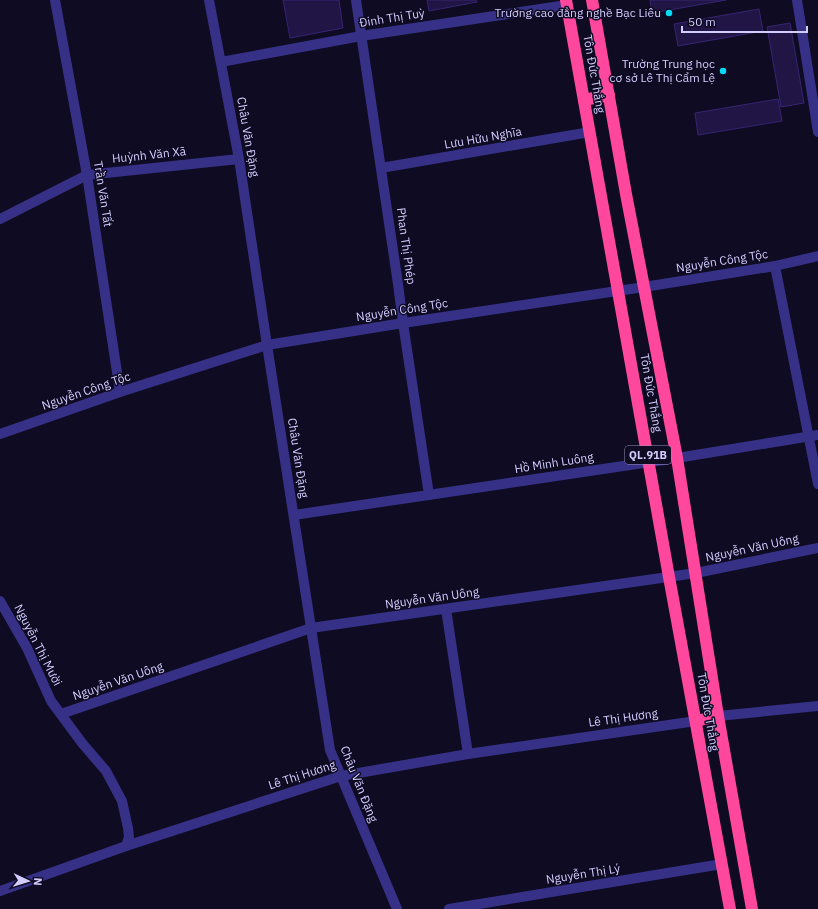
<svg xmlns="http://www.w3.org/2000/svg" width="818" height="909" font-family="'IBM Plex Sans',sans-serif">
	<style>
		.building { fill: #201545; stroke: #362573 }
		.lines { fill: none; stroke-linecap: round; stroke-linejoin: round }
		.street { stroke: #363186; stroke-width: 10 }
		.highway { stroke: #ff479d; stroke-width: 12 }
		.poi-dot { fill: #00dbf7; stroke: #0f0b22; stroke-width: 1.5 }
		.labels { text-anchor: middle; stroke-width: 3; stroke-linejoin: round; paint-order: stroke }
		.shield { fill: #0f0b22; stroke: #9892bd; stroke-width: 1 }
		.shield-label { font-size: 11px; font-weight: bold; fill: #d3ccff }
		.poi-label { font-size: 12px; fill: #d3ccff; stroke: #0f0b22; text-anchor: end }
		.street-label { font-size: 12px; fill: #d3ccff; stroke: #0f0b22 }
	</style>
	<rect width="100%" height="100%" fill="#0f0b22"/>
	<g class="building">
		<path d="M283,0H339L343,28L290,38Z"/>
		<path d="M427,0H476L477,2L429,11Z"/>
		<path d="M650,0H726L652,13Z"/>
		<path d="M759,9L763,31L678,46L674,24Z"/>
		<path d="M790,23L804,103L781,107L767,27Z"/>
		<path d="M778,99L782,121L698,135L695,113Z"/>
	</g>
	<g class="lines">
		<g class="street">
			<path d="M55,0L87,175L120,392"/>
			<path d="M209,0L239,159L267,345L330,750L397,909"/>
			<path d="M356,0L398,284L403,323L429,495"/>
			<path d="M797,0L818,132"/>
			<path d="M221,62L361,36L567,5"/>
			<path d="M381,168L590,132"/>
			<path d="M0,219L87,175L239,159"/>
			<path d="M775,266L818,484"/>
			<path d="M0,434L120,392L267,345L403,323L644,287L775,266L818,256"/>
			<path d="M294,515L677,458L818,435"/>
			<path d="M0,601L27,648L51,701L82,743L106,771L122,801L128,828L129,837L126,846"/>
			<path d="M446,609L468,754"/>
			<path d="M61,714L311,628L696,573L818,548"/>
			<path d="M718,716L818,706"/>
			<path d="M0,891L126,846L341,776L468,754L696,721"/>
			<path d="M449,909L722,864"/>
		</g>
		<g class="highway">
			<path d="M566,0L669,577L730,909"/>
			<path d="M592,0L626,194L677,458L718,716L752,909"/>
			<path d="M584,100L609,95"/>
			<path d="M696,721L718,716"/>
		</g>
	</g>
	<g class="poi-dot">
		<circle cx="669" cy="13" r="4"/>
		<circle cx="723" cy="71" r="4"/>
	</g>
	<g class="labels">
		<rect class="shield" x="625" y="446" width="46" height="18" rx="3"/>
		<g class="shield-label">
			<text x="648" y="459">QL.91B</text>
		</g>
		<g class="poi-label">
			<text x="661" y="17">Trường cao đẳng nghề Bạc Liêu</text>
			<text x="715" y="68">Trường Trung học<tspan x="715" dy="14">cơ sở Lê Thị Cẩm Lệ</tspan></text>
		</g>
		<g class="street-label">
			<text transform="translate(392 18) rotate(-9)" y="4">Đinh Thị Tuỳ</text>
			<text transform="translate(594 74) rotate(80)" y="4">Tôn Đức Thắng</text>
			<text transform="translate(248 137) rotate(80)" y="4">Châu Văn Đặng</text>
			<text transform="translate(483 138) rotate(-10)" y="4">Lưu Hữu Nghĩa</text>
			<text transform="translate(149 155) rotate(-6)" y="4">Huỳnh Văn Xã</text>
			<text transform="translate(103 194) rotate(81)" y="4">Trần Văn Tất</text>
			<text transform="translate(406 246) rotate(82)" y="4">Phan Thị Phép</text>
			<text transform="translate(722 261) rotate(-9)" y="4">Nguyễn Công Tộc</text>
			<text transform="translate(402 310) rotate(-9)" y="4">Nguyễn Công Tộc</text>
			<text transform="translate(86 391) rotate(-19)" y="4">Nguyễn Công Tộc</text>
			<text transform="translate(651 393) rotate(80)" y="4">Tôn Đức Thắng</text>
			<text transform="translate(298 458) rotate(81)" y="4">Châu Văn Đặng</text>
			<text transform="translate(554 463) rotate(-9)" y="4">Hồ Minh Luông</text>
			<text transform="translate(752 548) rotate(-12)" y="4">Nguyễn Văn Uông</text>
			<text transform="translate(432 598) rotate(-8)" y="4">Nguyễn Văn Uông</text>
			<text transform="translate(38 645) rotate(63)" y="4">Nguyễn Thị Mười</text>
			<text transform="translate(118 681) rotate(-19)" y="4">Nguyễn Văn Uông</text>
			<text transform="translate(708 712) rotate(80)" y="4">Tôn Đức Thắng</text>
			<text transform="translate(623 718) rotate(-8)" y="4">Lê Thị Hương</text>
			<text transform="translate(302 775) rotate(-18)" y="4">Lê Thị Hương</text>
			<text transform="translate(359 784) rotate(68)" y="4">Châu Văn Đặng</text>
			<text transform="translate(583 874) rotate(-9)" y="4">Nguyễn Thị Lý</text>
		</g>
	</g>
	<g transform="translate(28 881) rotate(94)" stroke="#0f0b22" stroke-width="3" paint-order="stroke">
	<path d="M0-3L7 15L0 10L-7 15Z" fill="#d3ccff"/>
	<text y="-6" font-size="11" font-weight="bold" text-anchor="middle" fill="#d3ccff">N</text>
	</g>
	<path d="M682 26v6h125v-6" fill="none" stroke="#d3ccff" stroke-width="2"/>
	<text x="688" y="26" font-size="12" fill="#d3ccff" stroke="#0f0b22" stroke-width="3" paint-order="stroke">50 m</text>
</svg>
